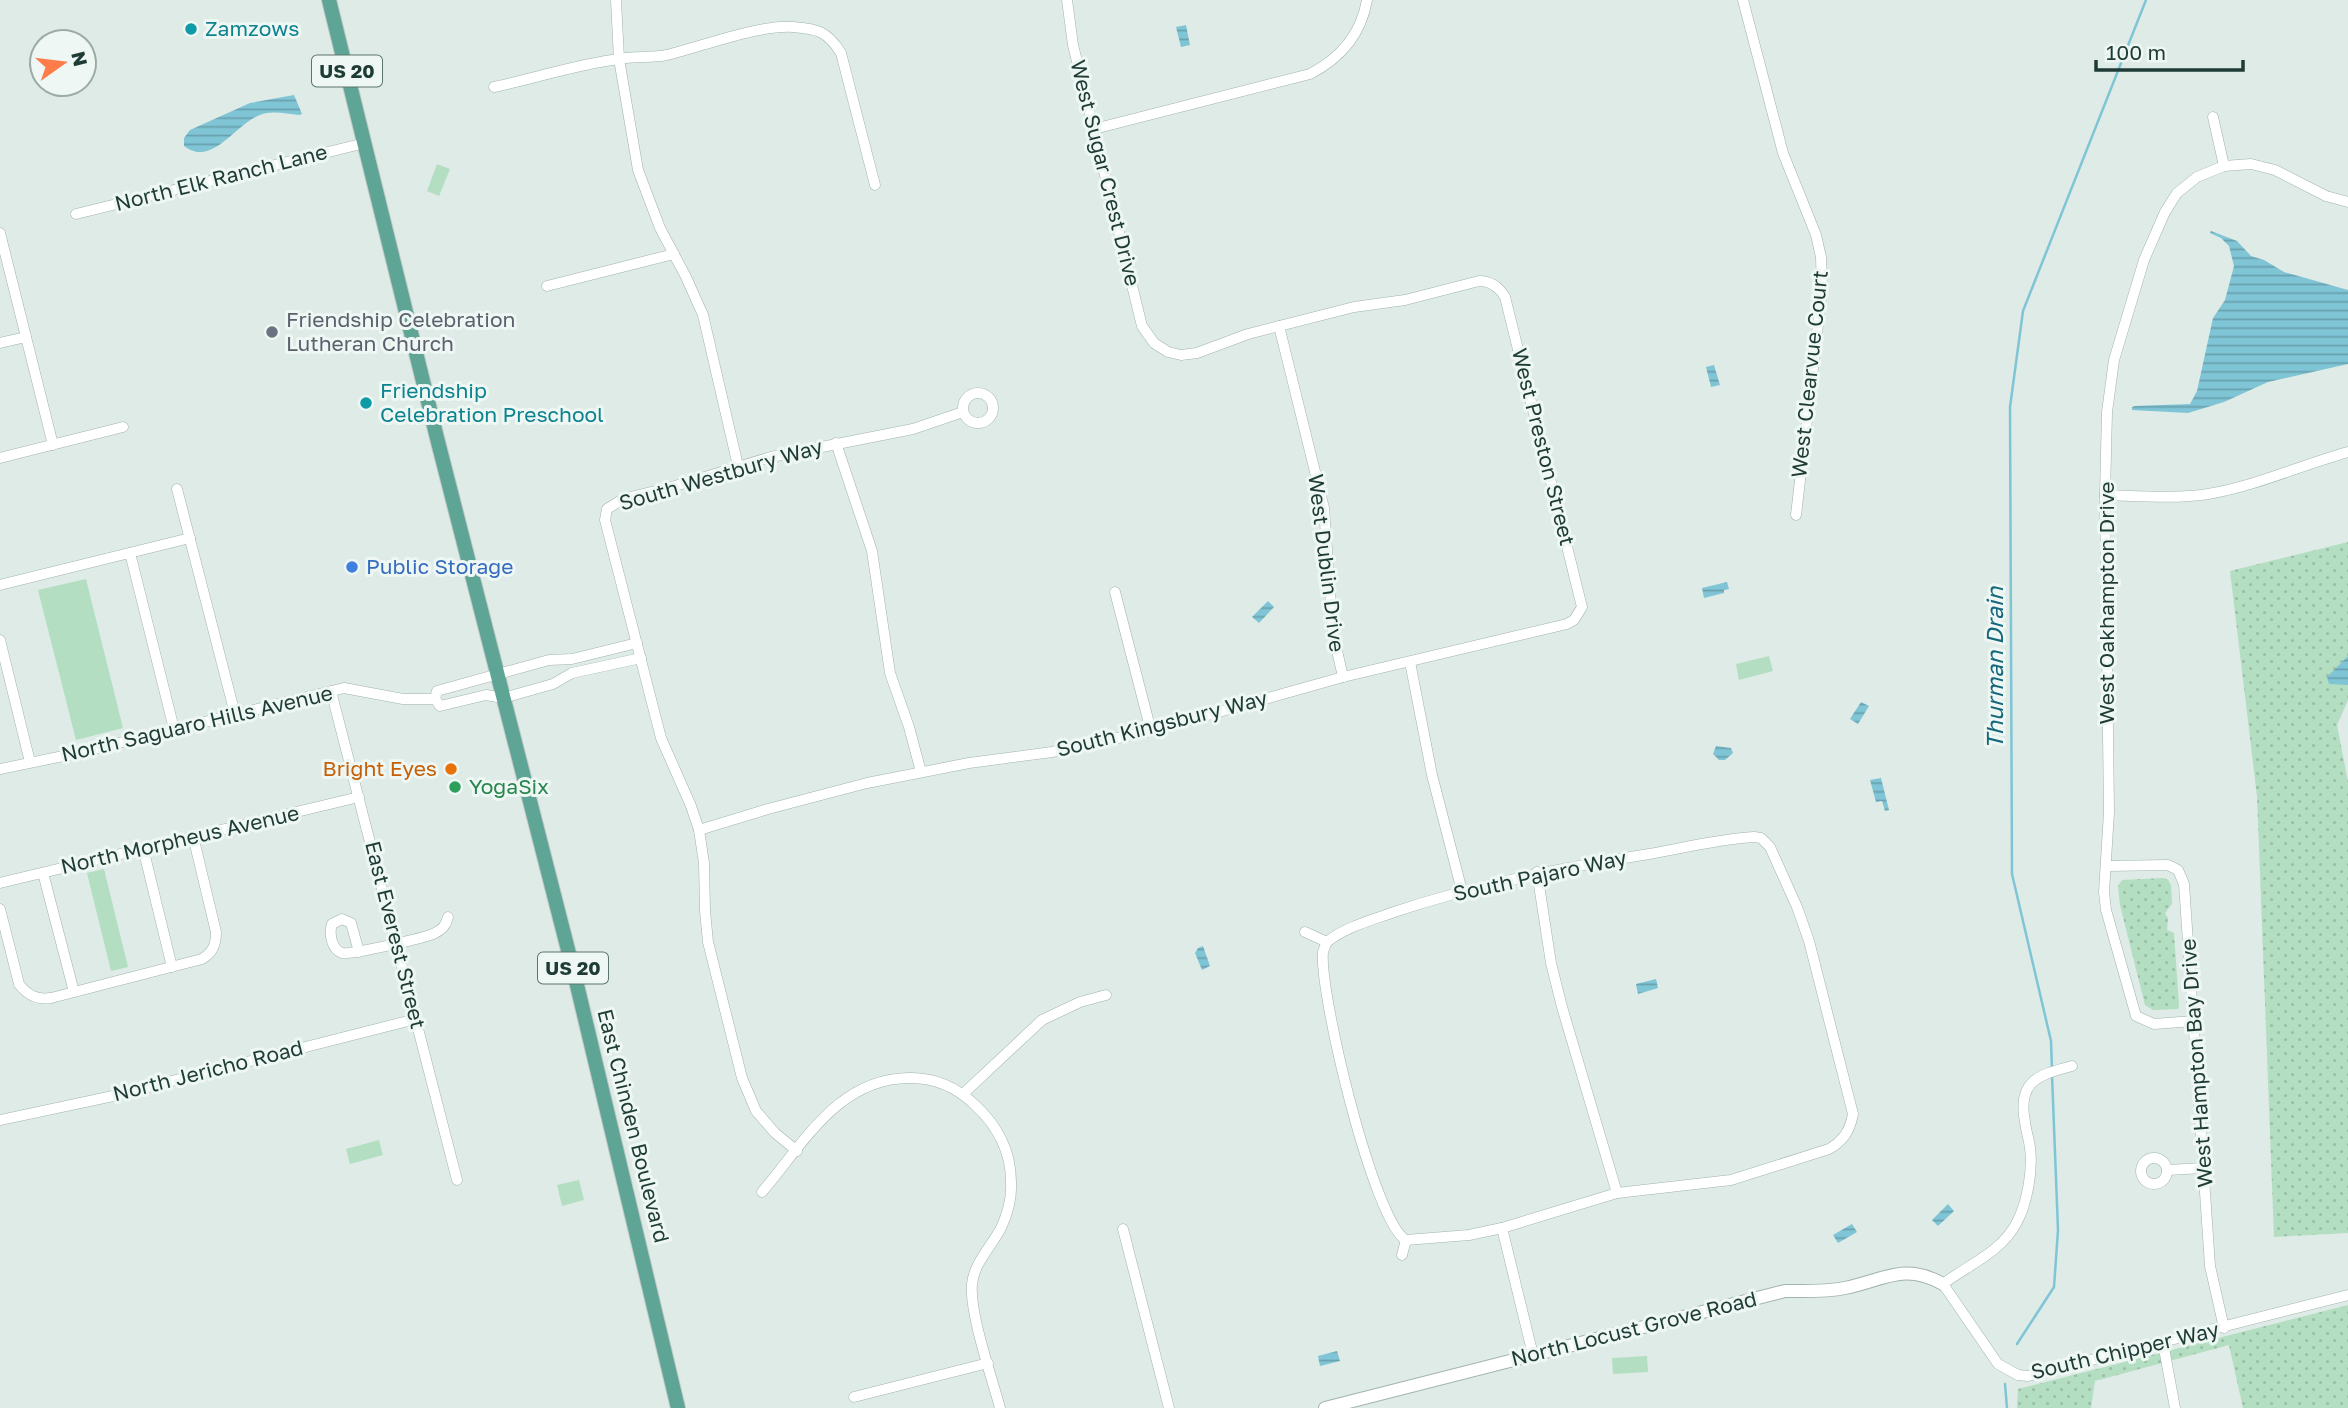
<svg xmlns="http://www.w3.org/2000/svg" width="2348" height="1408" font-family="'Golos Text',sans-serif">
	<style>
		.grass { fill: url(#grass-dots) }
		.green { fill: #b4dec1 }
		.water { fill: url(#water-rules) }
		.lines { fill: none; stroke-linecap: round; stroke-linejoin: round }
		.stream { stroke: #80c5d6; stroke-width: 2.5 }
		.minor-casing { stroke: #a1b3ad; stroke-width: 11 }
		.tertiary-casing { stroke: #a1b3ad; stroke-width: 14 }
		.primary-casing { stroke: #c0c8c6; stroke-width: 16 }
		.minor { stroke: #fff; stroke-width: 10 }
		.tertiary { stroke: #fff; stroke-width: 12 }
		.primary { stroke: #5ea595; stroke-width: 14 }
		.culture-dot { fill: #0f9aa8; stroke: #eef7f3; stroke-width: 2.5 }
		.worship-dot { fill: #6b7280; stroke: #eef7f3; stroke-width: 2.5 }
		.shop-dot { fill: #3f7fe0; stroke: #eef7f3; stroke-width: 2.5 }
		.food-dot { fill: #e8710a; stroke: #eef7f3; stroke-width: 2.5 }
		.leisure-dot { fill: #2e9e5b; stroke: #eef7f3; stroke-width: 2.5 }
		.labels { text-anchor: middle; stroke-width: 6; stroke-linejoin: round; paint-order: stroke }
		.shield { fill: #eef7f3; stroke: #5c746e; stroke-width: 2 }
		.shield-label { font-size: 19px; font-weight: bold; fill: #1e3c35 }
		.culture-label { font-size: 21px; fill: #0d838f; stroke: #eef7f3; text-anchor: start }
		.street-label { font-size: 21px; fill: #1e3c35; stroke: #eef7f3 }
		.worship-label { font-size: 21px; fill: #5b616d; stroke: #eef7f3; text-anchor: start }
		.shop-label { font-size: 21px; fill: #366cbe; stroke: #eef7f3; text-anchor: start }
		.food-label { font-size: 21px; fill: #c56008; stroke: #eef7f3; text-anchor: end }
		.leisure-label { font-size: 21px; fill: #27864d; stroke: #eef7f3; text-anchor: start }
		.water-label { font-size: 23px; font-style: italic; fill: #14677c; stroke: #eef7f3 }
	</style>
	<defs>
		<pattern id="grass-dots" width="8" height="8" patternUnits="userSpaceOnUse" patternTransform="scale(1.75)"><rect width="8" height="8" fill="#b4dec1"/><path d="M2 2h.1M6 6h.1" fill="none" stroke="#9abfa6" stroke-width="1.8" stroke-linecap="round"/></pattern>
		<pattern id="water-rules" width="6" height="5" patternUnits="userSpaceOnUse" patternTransform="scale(1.75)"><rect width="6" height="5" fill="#80c5d6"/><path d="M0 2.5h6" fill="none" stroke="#68a1ae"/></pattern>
	</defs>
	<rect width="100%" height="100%" fill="#deebe6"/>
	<g class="grass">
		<path d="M2348,542V700L2337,725L2348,782V1233L2274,1237L2257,796L2230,571Z"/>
		<path d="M2163,878L2168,880L2171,885L2172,904L2165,913L2168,918L2167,930L2174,933L2179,1006L2178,1009L2153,1010L2145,1005L2120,905L2118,886L2122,880Z"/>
		<path d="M2348,1305V1408H2243L2229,1345L2095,1381L2091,1408H2017L2018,1389Z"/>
	</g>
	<g class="green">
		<path d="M437,164L450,169L439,196L427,191Z"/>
		<path d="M86,579L123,728L76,740L38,590Z"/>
		<path d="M1769,656L1773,671L1739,680L1736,664Z"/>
		<path d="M104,869L128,967L111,971L87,873Z"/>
		<path d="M379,1140L383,1155L350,1164L346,1149Z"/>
		<path d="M579,1180L584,1200L562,1206L557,1185Z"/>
		<path d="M1647,1356L1648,1372L1613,1374L1612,1358Z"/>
	</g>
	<g class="water">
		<path d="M1186,25L1190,45L1181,47L1176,27Z"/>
		<path d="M294,95L302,114L299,115C287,114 272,110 260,115C236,123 212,168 184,146V138L190,130L250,103Z"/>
		<path d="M2211,231L2237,241L2251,256L2264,260L2284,272L2348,290V364L2268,382L2224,402L2188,413L2132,410V407L2135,406L2190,404L2197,391L2213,318L2225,300L2234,266L2229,246L2221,238L2210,233Z"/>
		<path d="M1714,365L1720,385L1711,387L1706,367Z"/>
		<path d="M1727,582L1729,589L1724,590V593L1704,598L1702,588Z"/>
		<path d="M1268,601L1274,607L1259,623L1252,617Z"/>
		<path d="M2348,656V685L2329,684L2327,677Z"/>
		<path d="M1861,702L1869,706L1858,724L1850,719Z"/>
		<path d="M1716,746L1731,748L1733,753L1725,760H1719L1713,754Z"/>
		<path d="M1881,778L1889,810L1885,811L1882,801L1876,802L1870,780Z"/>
		<path d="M1203,946L1210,966L1202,970L1195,953L1198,948Z"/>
		<path d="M1656,979L1658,988L1638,994L1636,984Z"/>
		<path d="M1948,1204L1954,1211L1938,1226L1932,1220Z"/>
		<path d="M1852,1224L1857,1232L1838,1243L1833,1235Z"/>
		<path d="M1337,1351L1340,1361L1320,1366L1318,1356Z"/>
	</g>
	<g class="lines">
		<g class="stream">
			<path d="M2052,1069L2051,1041L2012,874L2010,407L2023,311L2146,0"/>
			<path d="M2017,1344L2054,1287L2058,1230L2052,1075"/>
			<path d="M2005,1384L2007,1408"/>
		</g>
		<g class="minor-casing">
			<g id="minor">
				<path d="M616,0L619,59L638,170L660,228L686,277L703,315L738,466"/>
				<path d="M1743,0L1783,153L1816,235L1821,257L1822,290L1796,515"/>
				<path d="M494,87C536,78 578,64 619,59C635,56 652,58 667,55C704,46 756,25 793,27C818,29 827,31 841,53L875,185"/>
				<path d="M2213,117L2224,166"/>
				<path d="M1094,129L1310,74C1341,58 1361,35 1367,0"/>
				<path d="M76,214L365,143"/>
				<path d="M0,233L53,445"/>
				<path d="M547,286L674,254"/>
				<path d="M1279,326L1324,508L1333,633L1343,677"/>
				<path d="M0,343L26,337"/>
				<circle cx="978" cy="408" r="15"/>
				<path d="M836,443L872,551L890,673L909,727L921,772"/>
				<path d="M0,458L123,427"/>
				<path d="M177,489L235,714"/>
				<path d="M2105,495C2139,496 2175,499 2208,494C2256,486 2301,465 2348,452"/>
				<path d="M130,553L174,729"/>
				<path d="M0,585L190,538"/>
				<path d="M1115,592L1151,731"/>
				<path d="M0,640L30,762"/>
				<path d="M637,643L572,659L549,660L437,691L435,699L440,706L486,695L503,698L553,684L572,673L641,658"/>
				<path d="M1410,662L1432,775L1462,891"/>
				<path d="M331,691L457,1180"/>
				<path d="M0,769L78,753L344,688L403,699H435"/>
				<path d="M699,830L768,809L867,783L969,763L1052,752L1151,731L1343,677L1567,624L1574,620L1582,607L1505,297C1499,287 1491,281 1479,281L1405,300L1354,307L1248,334L1197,353L1181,355L1168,352L1154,343L1142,326L1073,45L1067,0"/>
				<path d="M143,848L172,967"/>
				<path d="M2107,866L2168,865L2178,870L2184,884L2210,1266L2224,1328"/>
				<path d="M1537,872L1551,963L1562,1007L1617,1193"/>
				<path d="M43,873L74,992"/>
				<path d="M0,883L359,797"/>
				<path d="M0,909L19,984C28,996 38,1000 51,998L202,959C213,952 216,945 216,932L193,836"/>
				<path d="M1305,932L1327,942C1325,945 1324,949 1323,952C1319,993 1374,1223 1406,1240L1402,1255"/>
				<path d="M1327,942C1345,927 1372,920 1394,912C1478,884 1562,868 1649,854C1683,848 1719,839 1754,837L1761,838L1770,847L1797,907L1809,941L1853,1114C1850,1131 1843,1141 1829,1149L1731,1180L1617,1193L1502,1228L1469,1235L1406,1240"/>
				<path d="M359,952L351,923L342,919L332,924C329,933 331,949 342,953C350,955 425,938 435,933C443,929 446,925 448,917"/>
				<path d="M2194,1021L2154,1024L2136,1016L2106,910L2104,892L2109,812L2105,495L2107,412L2114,360L2144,260L2165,212L2177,193L2197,177L2224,166L2251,164L2275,170L2326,196L2348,202"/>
				<path d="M2072,1066C2038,1075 2017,1081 2025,1122C2026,1131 2029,1139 2030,1148C2033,1171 2027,1203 2017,1222C2002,1252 1968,1265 1943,1284L1998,1364L2018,1375L2028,1376L2348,1295"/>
				<path d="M963,1094L1042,1020L1080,1002L1106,995"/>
				<path d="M0,1120L113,1096L416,1019"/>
				<path d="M797,1151L775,1133L756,1111L742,1078L708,942L705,911L704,863L699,830L691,806L661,738L605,520L607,509L623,499L675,486L771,457L913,429L963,412"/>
				<circle cx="2154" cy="1171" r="13"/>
				<path d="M2167,1170L2204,1168"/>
				<path d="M762,1192C804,1143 839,1077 911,1078C935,1078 957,1088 974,1104C997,1125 1011,1150 1011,1182C1012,1197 1007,1215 1001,1228C991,1247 974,1263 972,1284C969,1312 992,1378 1000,1408"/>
				<path d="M1502,1228L1533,1355"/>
				<path d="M1123,1229L1169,1408"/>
				<path d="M2163,1343L2175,1408"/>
				<path d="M854,1397L988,1363"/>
			</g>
		</g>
		<g class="tertiary-casing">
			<path id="tertiary" d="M1325,1408L1785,1291C1806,1291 1825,1292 1845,1288C1884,1280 1904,1262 1943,1284"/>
		</g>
		<g class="primary-casing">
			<path id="primary" d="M329,0L437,438L576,981L678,1408"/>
		</g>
		<use href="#minor" class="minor"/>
		<use href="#tertiary" class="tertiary"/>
		<use href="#primary" class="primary"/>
	</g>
	<g class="culture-dot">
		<circle cx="191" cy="29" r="7"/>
		<circle cx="366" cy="403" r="7"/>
	</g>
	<circle class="worship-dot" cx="272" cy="332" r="7"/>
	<circle class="shop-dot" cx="352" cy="567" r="7"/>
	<circle class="food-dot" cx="451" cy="769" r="7"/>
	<circle class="leisure-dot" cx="455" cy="787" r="7"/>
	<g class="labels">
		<g class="shield">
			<rect x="312" y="55.5" width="70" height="31" rx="5"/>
			<rect x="538" y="952.5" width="70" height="31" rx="5"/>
		</g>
		<g class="shield-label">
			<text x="347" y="78">US 20</text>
			<text x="573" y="975">US 20</text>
		</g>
		<g class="culture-label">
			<text x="205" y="36">Zamzows</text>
			<text x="380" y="398">Friendship<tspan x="380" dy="24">Celebration Preschool</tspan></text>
		</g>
		<g class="street-label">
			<text transform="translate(1105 173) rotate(76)" y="7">West Sugar Crest Drive</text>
			<text transform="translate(221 178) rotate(-14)" y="7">North Elk Ranch Lane</text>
			<text transform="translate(1810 374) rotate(-84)" y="7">West Clearvue Court</text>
			<text transform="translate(1543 447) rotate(76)" y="7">West Preston Street</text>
			<text transform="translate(721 475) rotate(-16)" y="7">South Westbury Way</text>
			<text transform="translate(1326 563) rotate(83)" y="7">West Dublin Drive</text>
			<text transform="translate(2107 603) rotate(-90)" y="7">West Oakhampton Drive</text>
			<text transform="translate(197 724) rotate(-13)" y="7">North Saguaro Hills Avenue</text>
			<text transform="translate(1162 724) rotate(-14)" y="7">South Kingsbury Way</text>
			<text transform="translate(180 840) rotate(-13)" y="7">North Morpheus Avenue</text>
			<text transform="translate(1540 876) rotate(-12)" y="7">South Pajaro Way</text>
			<text transform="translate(395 935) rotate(76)" y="7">East Everest Street</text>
			<text transform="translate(2197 1063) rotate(-94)" y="7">West Hampton Bay Drive</text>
			<text transform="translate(208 1071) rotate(-14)" y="7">North Jericho Road</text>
			<text transform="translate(633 1126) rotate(76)" y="7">East Chinden Boulevard</text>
			<text transform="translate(1634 1329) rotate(-14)" y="7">North Locust Grove Road</text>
			<text transform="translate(2125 1351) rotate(-13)" y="7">South Chipper Way</text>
		</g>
		<g class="worship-label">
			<text x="286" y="327">Friendship Celebration<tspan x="286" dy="24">Lutheran Church</tspan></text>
		</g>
		<g class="shop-label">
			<text x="366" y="574">Public Storage</text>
		</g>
		<g class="food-label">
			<text x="437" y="776">Bright Eyes</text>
		</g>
		<g class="leisure-label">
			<text x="469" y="794">YogaSix</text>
		</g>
		<g class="water-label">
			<text transform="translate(1995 668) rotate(-90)" y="8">Thurman Drain</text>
		</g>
	</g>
	<g transform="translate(63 63) rotate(76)"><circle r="33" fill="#eef7f3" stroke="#9baca7" stroke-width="2"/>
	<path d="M0-5L12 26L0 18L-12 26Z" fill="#fe7c49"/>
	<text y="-10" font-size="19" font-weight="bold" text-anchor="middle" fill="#1e3c35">N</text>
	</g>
	<path d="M2096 60v10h147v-10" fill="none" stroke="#1e3c35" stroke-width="3.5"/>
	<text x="2106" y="60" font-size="21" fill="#1e3c35" stroke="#eef7f3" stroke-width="5" paint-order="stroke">100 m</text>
</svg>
